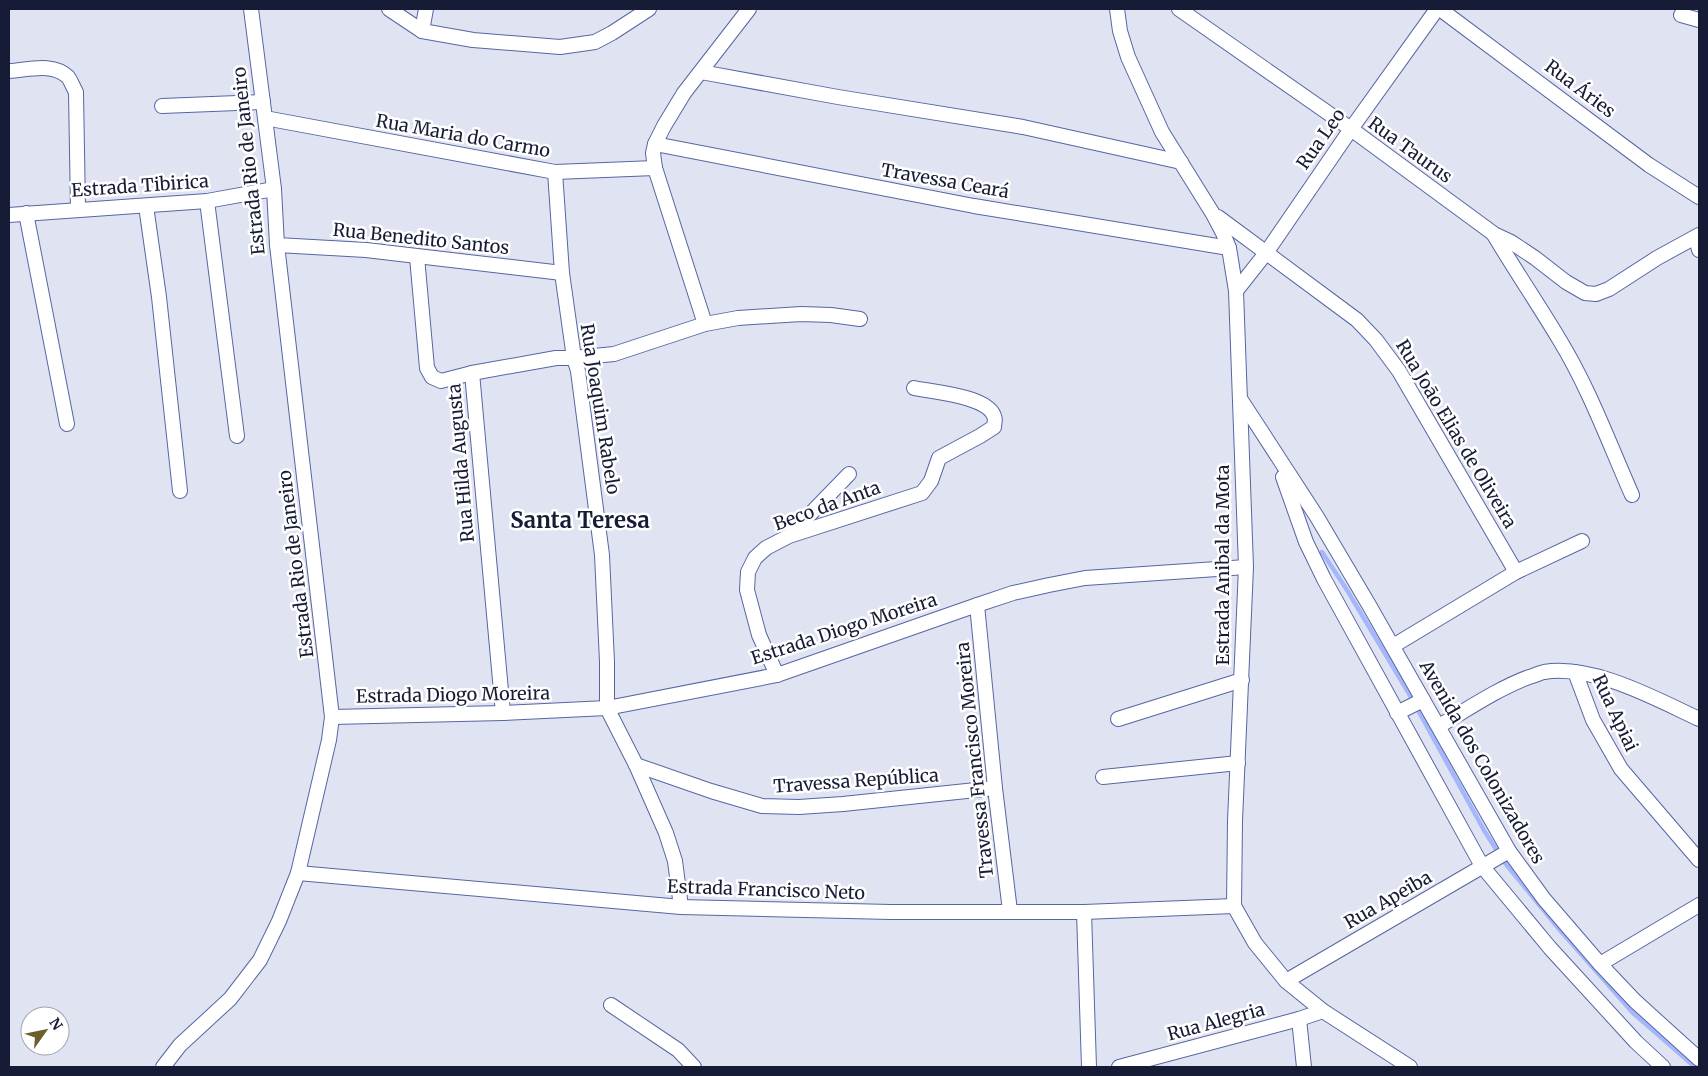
<svg xmlns="http://www.w3.org/2000/svg" width="1708" height="1076" font-family="Merriweather,serif">
	<style>
		.lines { fill: none; stroke-linecap: round; stroke-linejoin: round }
		.stream { stroke: #a5b7fb; stroke-width: 4.5 }
		.minor-casing { stroke: #5765a4; stroke-width: 16 }
		.minor { stroke: #fff; stroke-width: 14 }
		.labels { text-anchor: middle; stroke-width: 5; stroke-linejoin: round; paint-order: stroke }
		.street-label { font-size: 18px; fill: #161c35; stroke: #fff }
		.district-label { font-size: 22px; font-weight: bold; fill: #161c35; stroke: #fff }
	</style>
	<rect width="100%" height="100%" fill="#e0e4f2"/>
	<g class="lines">
		<path class="stream" d="M1322,552L1347,590L1408,692L1485,832L1505,863L1559,929L1633,1013L1695,1067"/>
		<g class="minor-casing">
			<g id="minor">
				<path d="M389,9L422,31L473,40L560,47L595,42L612,33L649,9"/>
				<path d="M1117,9L1120,31L1128,57L1162,132L1213,214L1223,233L1229,248L1236,291L1246,567L1235,821L1234,906L1255,943L1286,981L1323,1011L1410,1067"/>
				<path d="M1179,9L1351,129L1494,234L1511,242L1535,258L1566,282L1585,293L1596,294L1609,289L1657,258L1699,235"/>
				<path d="M1440,9L1649,165L1699,197"/>
				<path d="M1681,15L1699,20"/>
				<path d="M422,31L426,9"/>
				<path d="M9,71C28,70 53,62 68,77C71,81 73,87 76,92L78,209"/>
				<path d="M701,72L838,97L1023,127L1181,162"/>
				<path d="M162,106L263,102"/>
				<path d="M265,118L555,172L655,168"/>
				<path d="M655,144L974,206L1229,248"/>
				<path d="M555,172L562,273L574,358L578,371L602,555L607,662V708L636,765L666,833L675,861L681,907"/>
				<path d="M207,201L237,436"/>
				<path d="M146,206L159,297L180,491"/>
				<path d="M26,213L67,424"/>
				<path d="M9,215L207,201L274,189"/>
				<path d="M1218,217L1357,320L1376,340L1399,371L1516,572"/>
				<path d="M1494,235C1515,270 1538,304 1559,339C1589,388 1609,443 1632,495"/>
				<path d="M1696,237L1699,250"/>
				<path d="M277,245L366,250L562,273"/>
				<path d="M417,257L427,368L432,377L441,381L472,373L556,358H574L614,354L705,324L738,318L801,314L831,315L860,319"/>
				<path d="M1236,291L1266,253L1351,129L1437,9"/>
				<path d="M705,324L655,168L653,153L655,144L664,126L684,93L749,9"/>
				<path d="M472,373L503,713"/>
				<path d="M1241,400L1317,517L1369,605L1509,851L1544,899L1600,964L1635,1001L1699,1059"/>
				<path d="M1283,477L1306,542L1324,579L1482,866L1550,948L1636,1042L1663,1067"/>
				<path d="M790,535L849,474"/>
				<path d="M977,605L995,788L1010,911"/>
				<path d="M1393,646L1516,572L1582,541"/>
				<path d="M1575,672L1593,720L1621,769L1699,860"/>
				<path d="M777,675L759,635L747,590L748,572L755,558L766,548L789,536L922,493L931,481L939,458L980,436L994,427C994,423 996,420 994,416C987,396 933,392 914,388"/>
				<path d="M1397,713L1423,700"/>
				<path d="M332,717L503,713L607,708L777,675L977,605L1013,593L1049,585L1085,578L1246,567"/>
				<path d="M1118,719L1242,680"/>
				<path d="M1439,726C1468,709 1497,689 1529,677C1534,676 1539,673 1544,672C1593,664 1656,699 1699,719"/>
				<path d="M636,765L711,791L762,806L799,807L843,804L995,788"/>
				<path d="M1103,777L1238,763"/>
				<path d="M298,873L681,907L891,912H1084L1234,906"/>
				<path d="M1084,912L1089,1067"/>
				<path d="M1600,964L1699,905"/>
				<path d="M1286,981L1509,851"/>
				<path d="M611,1005L678,1050L694,1067"/>
				<path d="M1299,1019L1304,1067"/>
				<path d="M163,1067L180,1045L230,999L260,960L279,921L298,873L329,740L332,717L277,245L274,189L251,9"/>
				<path d="M1119,1067L1299,1019L1323,1011"/>
			</g>
		</g>
		<use href="#minor" class="minor"/>
	</g>
	<g class="labels">
		<g class="street-label">
			<text transform="translate(1580 89) rotate(37)" y="6">Rua Áries</text>
			<text transform="translate(463 136) rotate(10)" y="6">Rua Maria do Carmo</text>
			<text transform="translate(1321 139) rotate(-55)" y="6">Rua Leo</text>
			<text transform="translate(1410 150) rotate(36)" y="6">Rua Taurus</text>
			<text transform="translate(249 161) rotate(-96)" y="6">Estrada Rio de Janeiro</text>
			<text transform="translate(945 181) rotate(10)" y="6">Travessa Ceará</text>
			<text transform="translate(140 186) rotate(-4)" y="6">Estrada Tibirica</text>
			<text transform="translate(421 239) rotate(6)" y="6">Rua Benedito Santos</text>
			<text transform="translate(600 409) rotate(81)" y="6">Rua Joaquim Rabelo</text>
			<text transform="translate(1456 434) rotate(59)" y="6">Rua Joāo Elias de Oliveira</text>
			<text transform="translate(461 463) rotate(-95)" y="6">Rua Hilda Augusta</text>
			<text transform="translate(827 506) rotate(-20)" y="6">Beco da Anta</text>
			<text transform="translate(296 564) rotate(-97)" y="6">Estrada Rio de Janeiro</text>
			<text transform="translate(1223 565) rotate(-90)" y="6">Estrada Anibal da Mota</text>
			<text transform="translate(844 629) rotate(-18)" y="6">Estrada Diogo Moreira</text>
			<text transform="translate(453 695) rotate(-1)" y="6">Estrada Diogo Moreira</text>
			<text transform="translate(1615 713) rotate(65)" y="6">Rua Apiai</text>
			<text transform="translate(975 760) rotate(-96)" y="6">Travessa Francisco Moreira</text>
			<text transform="translate(1482 762) rotate(60)" y="6">Avenida dos Colonizadores</text>
			<text transform="translate(856 781) rotate(-4)" y="6">Travessa República</text>
			<text transform="translate(766 890) rotate(2)" y="6">Estrada Francisco Neto</text>
			<text transform="translate(1388 900) rotate(-30)" y="6">Rua Apeiba</text>
			<text transform="translate(1216 1022) rotate(-15)" y="6">Rua Alegria</text>
		</g>
		<g class="district-label">
			<text x="580" y="528">Santa Teresa</text>
		</g>
	</g>
	<rect width="1708" height="1076" fill="none" stroke="#161c35" stroke-width="20"/>
	<g transform="translate(45 1031) rotate(57)"><circle r="24" fill="#ffffff" stroke="#a2a4ae"/>
	<path d="M0-4L9 19L0 12L-9 19Z" fill="#6e5e2c"/>
	<text y="-8" font-size="14" font-weight="bold" text-anchor="middle" fill="#161c35">N</text>
	</g>
</svg>
